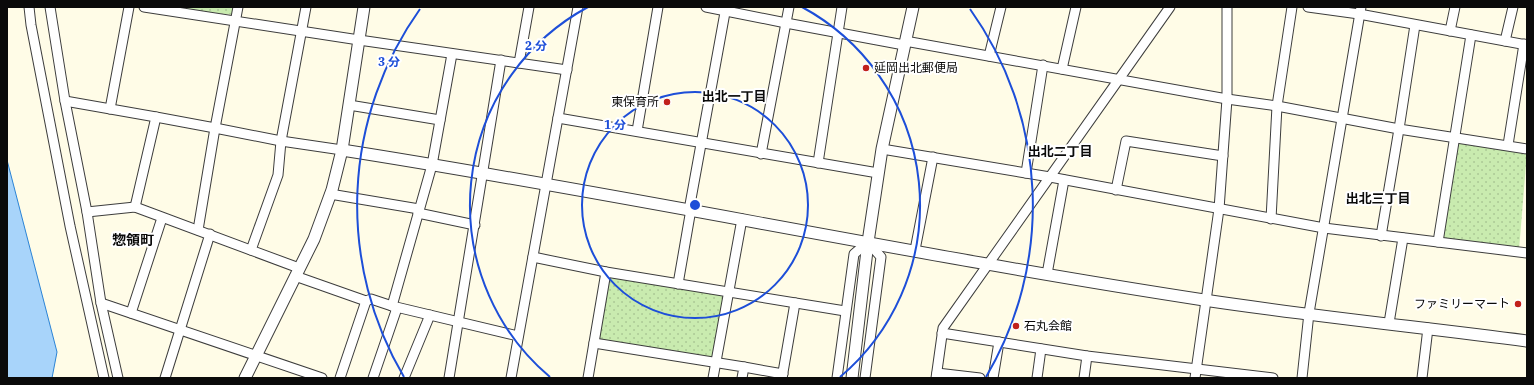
<svg xmlns="http://www.w3.org/2000/svg" width="1534" height="385" font-family="'IBM Plex Serif','Noto Sans JP',serif">
	<style>
		.grass { fill: url(#grass-dots) }
		.water { fill: #a8d4fa; stroke: #2b83d5 }
		.lines { fill: none; stroke-linecap: round; stroke-linejoin: round }
		.minor-casing { stroke: #3d3d3d; stroke-width: 11 }
		.tertiary-casing { stroke: #3d3d3d; stroke-width: 13 }
		.minor { stroke: #fff; stroke-width: 9 }
		.tertiary { stroke: #fff; stroke-width: 11 }
		.ring { fill: none; stroke: #1d4ed8; stroke-width: 2 }
		.poi-dot { fill: #c1211b; stroke: #fff; stroke-width: 1.5 }
		.labels { text-anchor: middle; stroke-width: 4; stroke-linejoin: round; paint-order: stroke }
		.poi-label { font-size: 12px; fill: #0a0a0a; stroke: #fff; text-anchor: start }
		.neighbourhood-label { font-size: 13px; font-weight: bold; fill: #0a0a0a; stroke: #fff }
		.quarter-label { font-size: 14px; font-weight: bold; fill: #0a0a0a; stroke: #fff }
		.centre { fill: #1d4ed8; stroke: #fff; stroke-width: 2 }
		.ring-label { font-size: 12px; text-anchor: middle; font-weight: bold; fill: #1d4ed8; stroke: #fff; stroke-width: 4; stroke-linejoin: round; paint-order: stroke }
	</style>
	<defs>
		<pattern id="grass-dots" width="8" height="8" patternUnits="userSpaceOnUse"><rect width="8" height="8" fill="#c9ebaf"/><path d="M2 2h.1M6 6h.1" fill="none" stroke="#abc895" stroke-width="1.8" stroke-linecap="round"/></pattern>
	</defs>
	<rect width="100%" height="100%" fill="#fffce7"/>
	<g class="grass">
		<path d="M166,7H235L234,15Z"/>
		<path d="M1457,141L1527,152L1519,250L1442,239Z"/>
		<path d="M610,277L725,295L713,360L598,340Z"/>
	</g>
	<path class="water" d="M7,160L57,352L52,378H7Z"/>
	<g class="lines">
		<g class="minor-casing">
			<g id="minor">
				<path d="M29,7L31,25L70,226L104,378"/>
				<path d="M50,7L65,101L87,212L101,303L118,378"/>
				<path d="M144,7L359,40L567,70"/>
				<path d="M706,7L786,23L904,45"/>
				<path d="M1308,7L1359,14L1527,45"/>
				<path d="M1415,25L1399,129L1527,149"/>
				<path d="M1450,31L1455,7"/>
				<path d="M905,41L1227,99L1277,106L1399,129L1381,236"/>
				<path d="M1505,41L1513,7"/>
				<path d="M989,56L1001,7"/>
				<path d="M519,63L529,7"/>
				<path d="M1062,69L1076,7"/>
				<path d="M65,101L156,117L215,128L238,7"/>
				<path d="M349,105L440,120"/>
				<path d="M110,109L129,7"/>
				<path d="M558,118L878,173"/>
				<path d="M637,131L658,7"/>
				<path d="M1508,145L1524,44"/>
				<path d="M882,149L1050,177L1324,228L1527,253"/>
				<path d="M761,154L789,7"/>
				<path d="M818,163L842,7"/>
				<path d="M1026,173L1043,65"/>
				<path d="M1116,190L1126,141L1223,156"/>
				<path d="M330,194L419,209"/>
				<path d="M135,207L156,117"/>
				<path d="M87,212L135,207L299,268"/>
				<path d="M418,213L475,225"/>
				<path d="M1271,219L1277,106L1292,7"/>
				<path d="M198,230L215,128L281,141L342,150"/>
				<path d="M1438,242L1471,35"/>
				<path d="M251,250L278,175L281,141L306,7"/>
				<path d="M915,250L933,157"/>
				<path d="M533,257L606,272L845,311"/>
				<path d="M1047,274L1064,180"/>
				<path d="M295,276L366,301L371,299L392,306L518,336"/>
				<path d="M678,284L690,215L689,210L726,7"/>
				<path d="M101,303L322,378"/>
				<path d="M392,306L432,165L452,54"/>
				<path d="M131,313L162,218"/>
				<path d="M1389,323L1403,238"/>
				<path d="M942,333L1087,356L1273,378"/>
				<path d="M594,343L744,367L742,378"/>
				<path d="M744,367L783,374"/>
				<path d="M937,373L980,378"/>
				<path d="M165,378L210,234"/>
				<path d="M340,378L366,301"/>
				<path d="M373,378L397,308"/>
				<path d="M404,378L430,315"/>
				<path d="M449,378L501,60"/>
				<path d="M511,378L578,7"/>
				<path d="M588,378L606,272"/>
				<path d="M713,378L742,219"/>
				<path d="M782,378L795,303"/>
				<path d="M837,378L854,254L868,242L881,257L865,378"/>
				<path d="M936,378L943,328L1170,7"/>
				<path d="M993,378L999,342"/>
				<path d="M1037,378L1041,349"/>
				<path d="M1084,378L1087,356"/>
				<path d="M1195,378L1219,209L1227,99V7"/>
				<path d="M1302,378L1309,313L1361,7"/>
				<path d="M1422,378L1428,328"/>
			</g>
		</g>
		<g class="tertiary-casing">
			<g id="tertiary">
				<path d="M342,150C630,195 916,256 1204,300C1311,316 1419,327 1527,341"/>
				<path d="M245,378L314,239L332,190L342,150L364,7"/>
				<path d="M852,378L868,242L882,149L913,7"/>
			</g>
		</g>
		<use href="#minor" class="minor"/>
		<use href="#tertiary" class="tertiary"/>
	</g>
	<g class="ring">
		<circle cx="695" cy="205" r="113"/>
		<path d="M550 377A225 225 0 0 1 588 7M802 7A225 225 0 0 1 840 377"/>
		<path d="M404 377A338 338 0 0 1 420 9M970 9A338 338 0 0 1 986 377"/>
	</g>
	<g class="poi-dot">
		<circle cx="866" cy="68" r="4"/>
		<circle cx="667" cy="102" r="4"/>
		<circle cx="1518" cy="304" r="4"/>
		<circle cx="1016" cy="326" r="4"/>
	</g>
	<g class="labels">
		<g class="poi-label">
			<text x="874" y="72">延岡出北郵便局</text>
			<text x="659" y="106" text-anchor="end">東保育所</text>
			<text x="1510" y="308" text-anchor="end">ファミリーマート</text>
			<text x="1024" y="330">石丸会館</text>
		</g>
		<g class="neighbourhood-label">
			<text x="734" y="101">出北一丁目</text>
			<text x="1060" y="156">出北二丁目</text>
			<text x="1378" y="203">出北三丁目</text>
		</g>
		<g class="quarter-label">
			<text x="133" y="245">惣領町</text>
		</g>
	</g>
	<circle cx="695" cy="205" r="6" class="centre"/>
	<g class="ring-label">
		<text x="536" y="50">2 分</text>
		<text x="389" y="66">3 分</text>
		<text x="615" y="129">1 分</text>
	</g>
	<rect width="1534" height="385" fill="none" stroke="#0a0a0a" stroke-width="16"/>
</svg>
